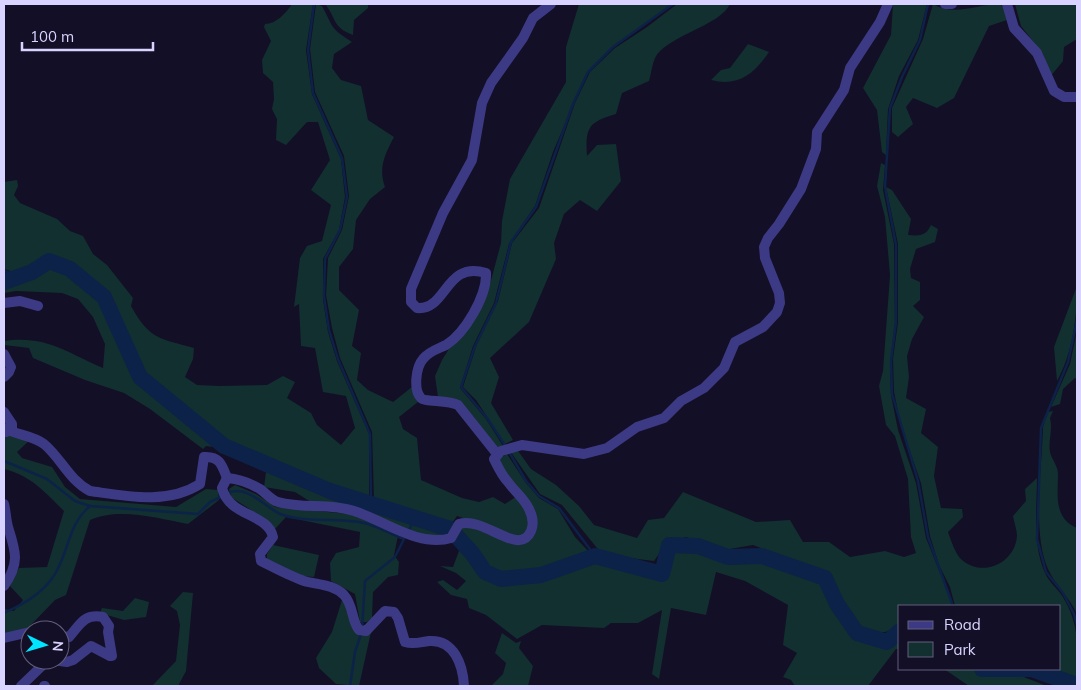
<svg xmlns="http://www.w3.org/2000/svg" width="1081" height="690" font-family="Mulish,sans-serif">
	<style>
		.green { fill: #12302f }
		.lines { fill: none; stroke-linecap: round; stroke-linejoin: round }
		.stream { stroke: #0c2248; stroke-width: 2.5 }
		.river { stroke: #0c2248; stroke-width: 16 }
		.minor { stroke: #3d3a85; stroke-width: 10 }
	</style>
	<rect width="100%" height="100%" fill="#130f26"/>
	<g class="green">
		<path d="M292,4H313L306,50L312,94L341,159L345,197L339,230L323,259V299L328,332L337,361L369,434V500L331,489L225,444L141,376L105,295L70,267L48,259L20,274L4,269V182L17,180L18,186L14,195L20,203L57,219L70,231L83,236L93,254L107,265L133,298L131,306C150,340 159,338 194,348L193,359L185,377L197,385L219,386L267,385L283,376L295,382L287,398L311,413L317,425L341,445L355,428L346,396L323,392L315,348L301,346L299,304L294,307L300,258L307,246L322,241L331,205L311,190L330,160L318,122H307L286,145L276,140L277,119L272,109L274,99L273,82L263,73L262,60L271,41L264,27L265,24C276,24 286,13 292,4Z"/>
		<path d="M316,4L322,6C334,28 329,27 352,42L334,54L332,68L341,80L361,86L368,120L394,137C385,154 378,168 385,187L370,199L356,220L353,249L339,267V290L359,310L352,346L361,353L357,380L368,390L393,402L412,387L418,402L399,417L403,429L417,438L421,480L462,498L479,502L493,497L505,504L517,496L531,522L523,538L457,516L450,526L374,501L372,432L340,358L332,328L326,295L328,258L342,230L349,196L344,156L315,92L310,49Z"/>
		<path d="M325,4H368V8L354,20L353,35C332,27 337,19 325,4Z"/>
		<path d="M579,4H672L612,47L587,72L553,152L535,206L509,244L494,303L473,346L460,388L486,419L503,446L497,449L473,416L438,397L435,376L442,360L490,284L501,243L502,221L510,179L566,82V47Z"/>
		<path d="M677,4H730C720,26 666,36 655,58C652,65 651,74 649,81L622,93L616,114C589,122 585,127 587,156L597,145L616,144L621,181L597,211L580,200L564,214L554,243L556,259L529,322L490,358L499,377L491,403L513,440L505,444L476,400L463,387L477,344L498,301L512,243L539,208L575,103L590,72L615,48L647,27Z"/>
		<path d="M893,4H927L918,40L899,76L888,109L886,155L882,152L877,110L863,88L891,35Z"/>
		<path d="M933,4C955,17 976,4 1000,4L1003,7L1007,20L989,26L954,98L937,108L913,98L906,107L913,124L898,137L892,132V108L923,39Z"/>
		<path d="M1015,4H1077V39L1064,47L1063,61L1050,77L1043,54L1021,26Z"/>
		<path d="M748,44L769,52C754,74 738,87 711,80L721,70L730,68Z"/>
		<path d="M881,163L885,165L883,190L894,244L895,323L890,363L891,395L898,430L916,483L926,538L947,590L952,606H900V626C887,635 873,633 858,628L826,573L753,545L724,550L686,537L666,544L654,561L606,555L597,548L562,505L540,494L510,451L516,448L531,469L556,485L579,506L594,525L637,538L648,520L664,518L683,492L756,522L790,520L803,542H829L850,557L885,551L904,557L916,553L911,537L908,479L895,436L886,425L879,386L883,371L890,275L885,217L877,186Z"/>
		<path d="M886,187L892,190L911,219L908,235C920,236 926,236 931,225L938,229L935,242L916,249L910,269L911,278L920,282V300L913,306L924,317L912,339L907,356L909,377L906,398L926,409L921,433L938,447L934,476L941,508L962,509L963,517L948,532C951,540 955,554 962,560C983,578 1015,563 1017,536C1017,530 1014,522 1013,516L1026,501L1025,489L1037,478C1037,509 1032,543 1045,573C1049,582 1058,589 1063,597C1081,627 1077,650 1077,683L1036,669H1060V606H955L950,587L939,565L930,536L921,483L901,426L894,392L893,359L898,322V244Z"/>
		<path d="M51,264L71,274L100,297L139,378L217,443L236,454L330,494L445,529L447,533L440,537H433L314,504L295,492L264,487L266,472L214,447L206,446L203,449L150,409L124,393L85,380L33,358L29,348L4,345V341C47,335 67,353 103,368L105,344L93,317L78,299L62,293L16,291L4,293V284Z"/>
		<path d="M1077,286C1077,319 1073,351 1057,381L1054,347Z"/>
		<path d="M1077,331V379L1075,378L1063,389L1060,404L1051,407L1070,364Z"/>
		<path d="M1053,411L1050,418C1053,430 1048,441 1050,452C1052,460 1058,466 1058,474C1058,494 1053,518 1077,528V614C1070,598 1055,585 1048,569C1032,535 1042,466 1043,427L1048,412Z"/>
		<path d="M8,435L30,440L17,452L22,458L52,467L65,487L80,499L176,507L206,489L218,490L219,500L188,524C157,518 119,507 90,520L66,595L55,600L28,628L4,634V609L14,611L23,600L9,585L19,568L47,567L64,511C45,492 30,475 4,469V436Z"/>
		<path d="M507,454L526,483L539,498L558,509L575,537L592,555C568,563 506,590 486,568C475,558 467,544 457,532L463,525L471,524L519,544L535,526L499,459Z"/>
		<path d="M235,485L256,494L275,507L349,514L387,529L398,536L394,555L399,562L398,575L388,577L373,592L372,618L367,622H360L355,594L331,581L330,563L336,553L359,547L360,532L286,517L275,529L268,521L231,497L229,489Z"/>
		<path d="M455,537L484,573L501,581L541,579L595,558L667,579L671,551L680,553L698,550L729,562L763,560L800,572L820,582L846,628L860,641L879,646L890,645L900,639V649H896L868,686H795L791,680L783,677L797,653L783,645L788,605L745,581L716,572L706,615L671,608L659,679L652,674L662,610L638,623H611L604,628L542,625L517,639L486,615L469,608L467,599L451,595L437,582L443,580L457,590L466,581L456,573L440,566L453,567L459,551L453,540Z"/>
		<path d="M273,545L319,555L314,577L300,576L267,559V554Z"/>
		<path d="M183,592L193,593L186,671L178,686H152L176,661L180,625L177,611L170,606Z"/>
		<path d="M135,598L149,602L146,617L124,620L100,613L102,608L123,611Z"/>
		<path d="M342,600L347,604L352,625L371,632L359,686L336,684L319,668L316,658L332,632Z"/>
		<path d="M502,633L516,643L521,641L519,648L533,666L528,686H491L503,674L506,663L495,653Z"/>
		<path d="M944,669H971L986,675L1016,674L1047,686H969Z"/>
	</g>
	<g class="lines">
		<g class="stream">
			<path d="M314,4L308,50L313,93L342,158L347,197L340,230L325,259L324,296L329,330L338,359L370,434L371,503"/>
			<path d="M928,4L920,40L902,77L890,108L885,187L896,245V322L891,361L892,394L918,481L928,537L953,606"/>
			<path d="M4,271L21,276"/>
			<path d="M1077,320L1068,362L1041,428L1037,539L1046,572L1063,593L1074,614L1077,625"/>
			<path d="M506,447L487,418L461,387L475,346L496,303L511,242L536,207L573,104L588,72L613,47L673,4"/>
			<path d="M509,452L526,481L539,496L559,508L595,556"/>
			<path d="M4,461L47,479L75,501L90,506L198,514L210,502L223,496"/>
			<path d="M228,493C247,484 265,507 280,514C307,524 337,517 364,523C377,526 391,534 404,539"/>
			<path d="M408,532L415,517"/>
			<path d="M4,613C28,602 50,589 60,564C70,542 71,522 90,506"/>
			<path d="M362,629L365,581L395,557L404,539"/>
			<path d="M350,686L355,652L361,634"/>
		</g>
		<g class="river">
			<path d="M4,282L32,272L49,261L70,269L104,297L140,377L224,446L330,491L450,529L472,553L485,572L501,579L541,575L595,556L662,574L669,545L698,546L728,557L762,556L825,578L837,604L857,633L887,642L900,631"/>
			<path d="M982,669H1031L1077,685"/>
		</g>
		<g class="minor">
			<path d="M945,4H952"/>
			<path d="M1007,4L1014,28L1037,53L1054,91L1064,97H1077"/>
			<path d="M4,303L20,301L38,306"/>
			<path d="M4,354L11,367L9,372L4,377"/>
			<path d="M4,412L12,424V429L6,432"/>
			<path d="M4,428C16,435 32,435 44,444C61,458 69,480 90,491C126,496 167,505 200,484L204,457C220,456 222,465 227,478"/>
			<path d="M497,454L458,405C448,400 424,402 421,398C413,390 416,367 423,359C429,351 438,349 446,345C465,333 487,296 486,273C445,260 447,311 417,308L411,302V289L443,213L472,160L482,103L491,83L523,38L533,18L551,4"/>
			<path d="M4,504C6,512 6,520 8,527C16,552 20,563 4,586"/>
			<path d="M4,638L30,632"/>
			<path d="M21,686L45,663L53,660L67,662L73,660L91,646L110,656H112L108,632L109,626L103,617C84,613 80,625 69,637L60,636"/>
			<path d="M44,686H45"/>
			<path d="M464,686C463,665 454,639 429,641C420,642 414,645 405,642L398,618L394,612L385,611L366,631L359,630C351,620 354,606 344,595C333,584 318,585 304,581C290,576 275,568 261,561L260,554L273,537C268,513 229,517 222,488L227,478C238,479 250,483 260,489C266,493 271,500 278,502C303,509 330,503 354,511C383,520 419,548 451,538L459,524C485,516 519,558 531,531C534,524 533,517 529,509C524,498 515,492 508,482C502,476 498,467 494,459L501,451L522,445L584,454L607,448L637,427L664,418L681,401L704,388L724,368L735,342L763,327L777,312L780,303L779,293L765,258L764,247L768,238L779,224L801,189L816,149L817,132L844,90L850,68L880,22L888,4"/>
		</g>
	</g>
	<rect width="1081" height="690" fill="none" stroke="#d9d4ff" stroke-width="10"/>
	<rect x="898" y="605" width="162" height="65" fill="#130f26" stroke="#625e7d"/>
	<rect x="908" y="621" width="25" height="8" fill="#3d3a85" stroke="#625e7d"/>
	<text x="944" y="630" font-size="15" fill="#d9d4ff">Road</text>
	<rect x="908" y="642" width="25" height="15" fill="#12302f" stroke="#625e7d"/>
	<text x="944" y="655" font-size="15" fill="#d9d4ff">Park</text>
	<g transform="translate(45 645) rotate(95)"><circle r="24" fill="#130f26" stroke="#625e7d"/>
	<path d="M0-4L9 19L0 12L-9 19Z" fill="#00e5ff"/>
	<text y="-8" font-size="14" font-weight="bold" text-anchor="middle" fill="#d9d4ff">N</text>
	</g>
	<path d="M22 42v8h131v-8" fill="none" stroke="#d9d4ff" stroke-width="2.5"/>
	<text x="30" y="42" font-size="15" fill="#d9d4ff" stroke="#130f26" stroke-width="4" paint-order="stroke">100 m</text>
</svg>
